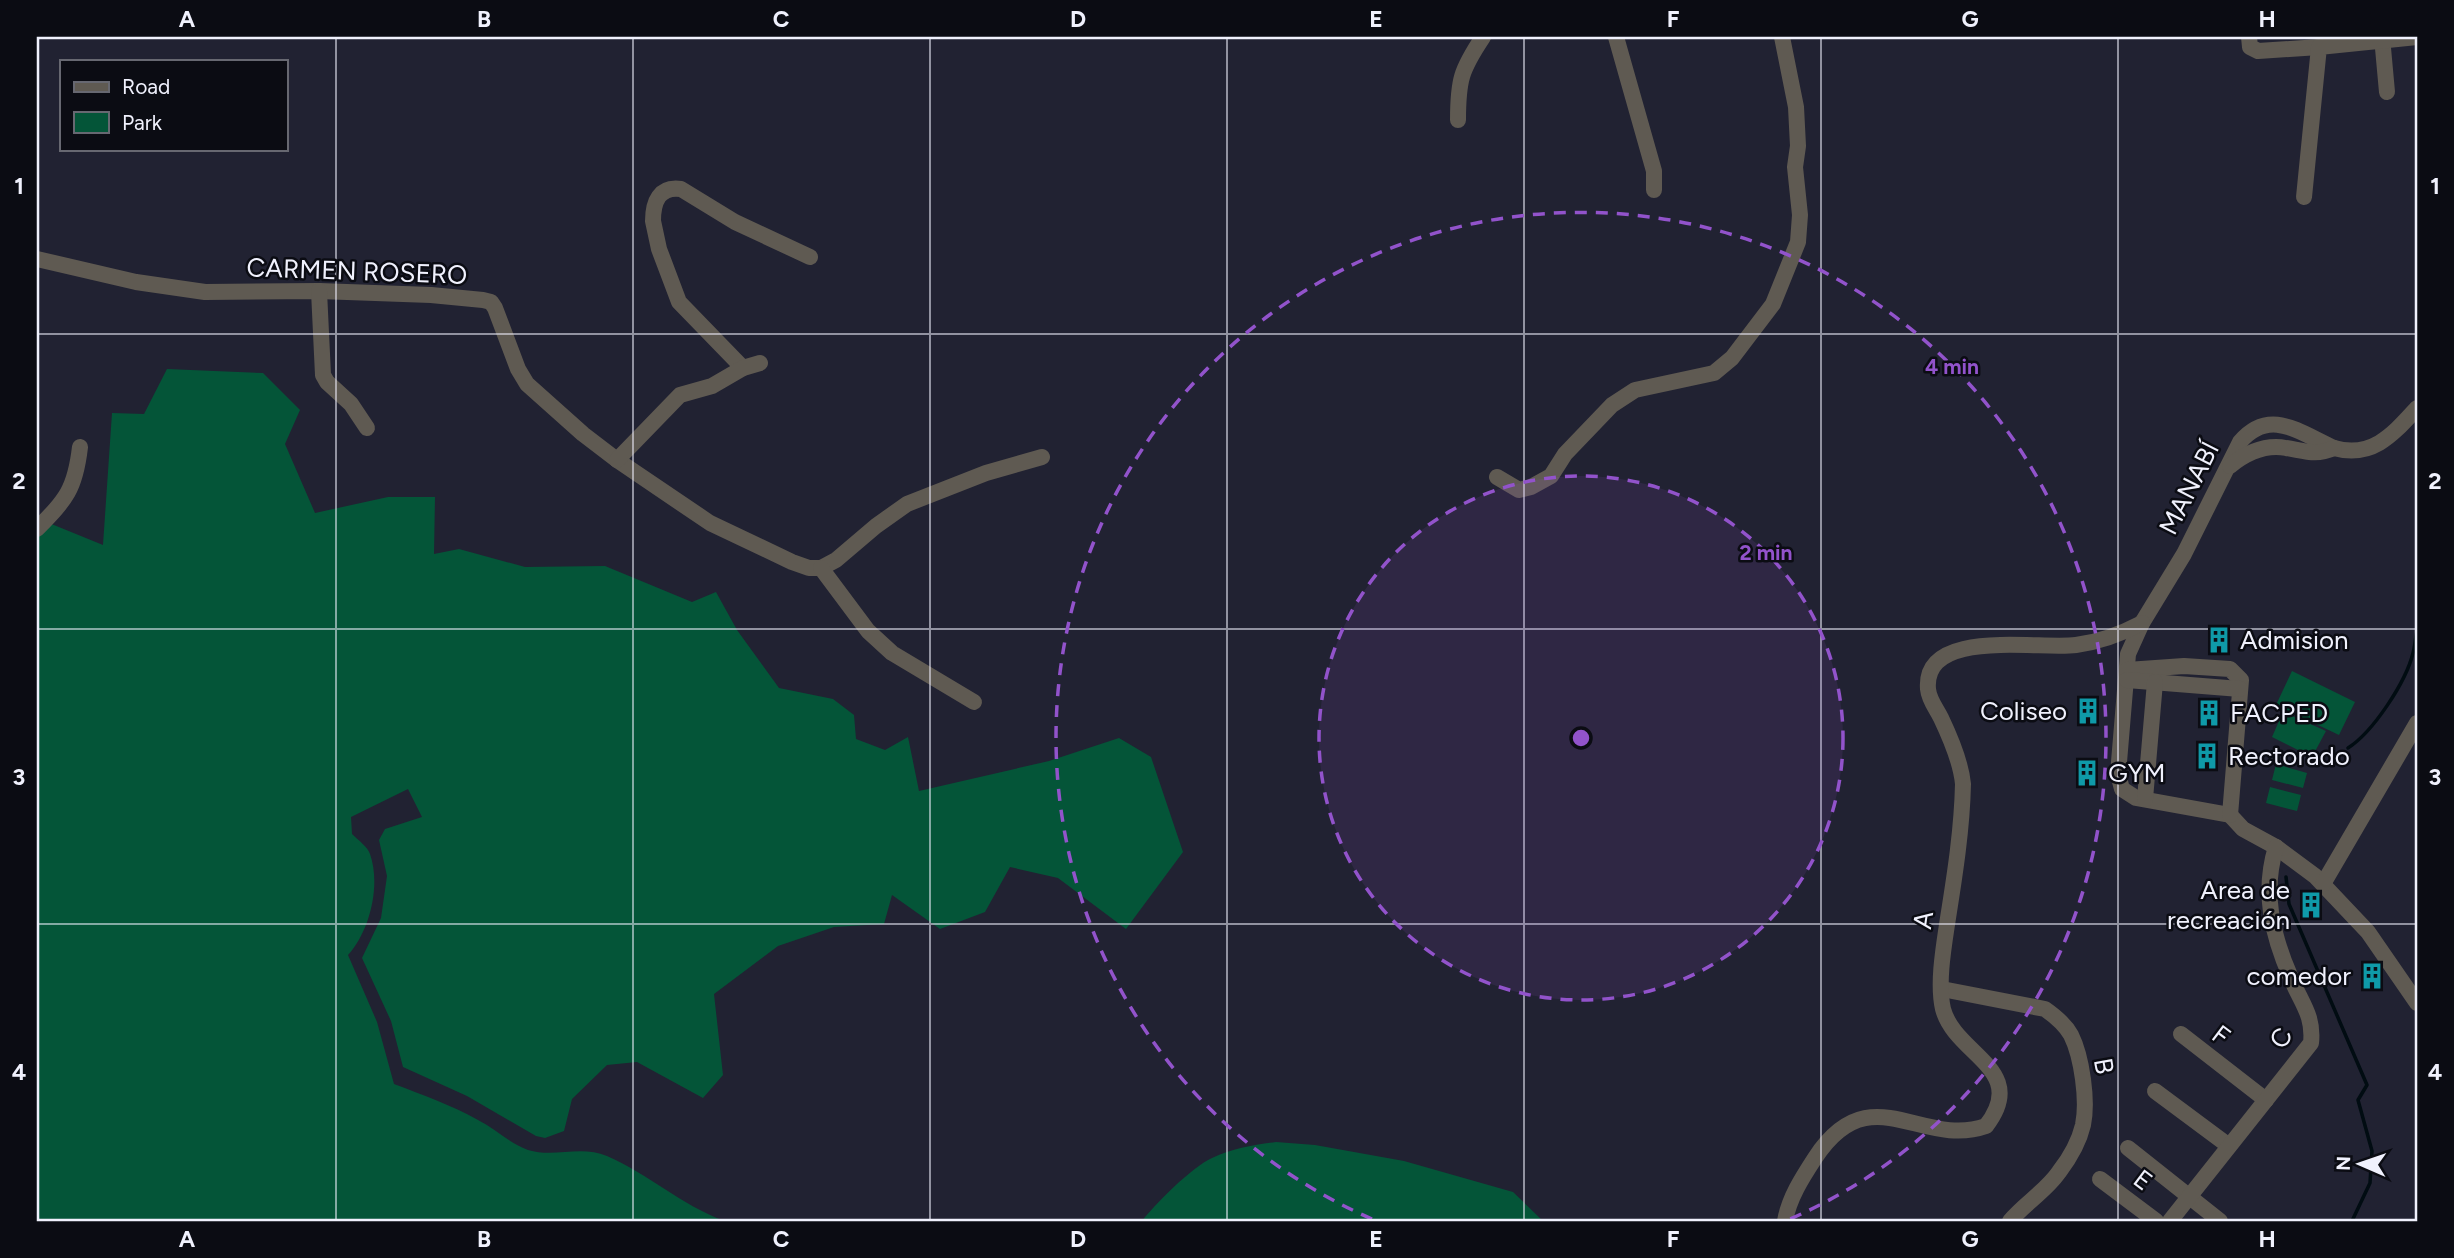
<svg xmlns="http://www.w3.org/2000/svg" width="2454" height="1258" font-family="Figtree,sans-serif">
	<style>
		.green { fill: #045538 }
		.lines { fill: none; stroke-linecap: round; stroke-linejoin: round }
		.stream { stroke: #010c12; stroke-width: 3.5 }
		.minor { stroke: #5f5a52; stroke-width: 16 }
		.grid { fill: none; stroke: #f0f1fd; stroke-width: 2; stroke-opacity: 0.55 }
		.ring { fill: none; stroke: #9253cb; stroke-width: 3.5; stroke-dasharray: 12 9 }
		.labels { text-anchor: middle; stroke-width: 5; stroke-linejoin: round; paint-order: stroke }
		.street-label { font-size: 26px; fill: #f0f1fd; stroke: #0b0c13 }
		.poi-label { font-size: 26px; fill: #f0f1fd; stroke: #0b0c13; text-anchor: start }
		.centre { fill: #9253cb; stroke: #0b0c13; stroke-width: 3.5 }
		.ring-label { font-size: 21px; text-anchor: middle; font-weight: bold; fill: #9253cb; stroke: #0b0c13; stroke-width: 5; stroke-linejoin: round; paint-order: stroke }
		.neatline { fill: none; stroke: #f0f1fd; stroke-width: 2.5 }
		.grid-label { font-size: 23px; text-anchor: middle; font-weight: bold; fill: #f0f1fd }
	</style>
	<rect width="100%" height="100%" fill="#212232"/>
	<g class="green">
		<path d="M167,369L263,373L300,410L285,444L315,513L388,497H435L434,554L459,549L525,567L605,566L692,602L716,592L737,630L779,688L833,699L854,715L856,739L885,750L908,737L919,791L1049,761L1119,738L1151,757L1183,852L1126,929L1058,878L1010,867L985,912L940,929L892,895L884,924L834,927L778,946L714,994L723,1075L703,1098L637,1062L607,1065L572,1099L564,1131L545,1138L536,1136L467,1096L403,1067L391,1021L362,958L381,918L387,876L379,840L385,829L422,817L408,789L351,817L352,834C358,840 368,847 370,854C381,885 370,931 348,955L377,1022L394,1084C423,1095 451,1105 478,1120C496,1129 509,1143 528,1150C554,1158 581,1145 607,1156C648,1174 682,1205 724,1221H37V535L49,523L103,545L112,413L144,414Z"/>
		<path d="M2292,671L2355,702L2339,735L2276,705Z"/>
		<path d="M2283,712L2326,731L2312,757L2272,737Z"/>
		<path d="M2276,764L2307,773L2303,788L2272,780Z"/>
		<path d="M2270,787L2301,795L2297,811L2266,803Z"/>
		<path d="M1276,1142L1315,1145L1404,1161L1513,1192L1543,1221H1142C1155,1204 1192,1167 1212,1158C1233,1148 1254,1145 1276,1142Z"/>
	</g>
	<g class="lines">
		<g class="stream">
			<path d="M2348,748C2373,732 2406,682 2413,653C2415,646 2415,639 2417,631"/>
			<path d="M2286,877L2289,904L2367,1085L2358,1100L2372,1151L2370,1183L2352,1221"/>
		</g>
		<g class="minor">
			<path d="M1616,37L1654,171V190"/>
			<path d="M2249,37L2250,47L2258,51L2319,47"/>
			<path d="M2382,37L2387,92"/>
			<path d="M1458,120C1458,80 1461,70 1483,37"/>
			<path d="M2304,197L2319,47L2417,37"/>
			<path d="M37,259L136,282L205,292L319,291L431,295L483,300L491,302L495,308L518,369L527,384L583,434L617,460L710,523L792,562L809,568H821L836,560L876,526L907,504L986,473L1042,457"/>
			<path d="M319,291L323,375L327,382L351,404L367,428"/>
			<path d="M743,368L679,302L659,249L653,221C653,202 659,186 681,189L735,222L810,257"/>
			<path d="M2417,408C2394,433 2373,459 2334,448C2300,433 2270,407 2240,442L2184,554L2142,623L2128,654L2118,774L2122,789L2136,798L2230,815L2243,829L2276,847L2315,876L2368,932L2417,1003"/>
			<path d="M617,460L680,395L712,386L743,368L760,363"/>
			<path d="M2230,466C2246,453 2264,444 2286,448C2305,451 2316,456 2334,448"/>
			<path d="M1497,477L1519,490L1531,487L1551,476L1565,454L1612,405L1635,390L1714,373L1732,358L1773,304L1798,242L1800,215L1795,167L1798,146L1796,107L1782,37"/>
			<path d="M37,529C66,499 75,490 80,447"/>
			<path d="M821,568L868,631L892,653L974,702"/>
			<path d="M2127,670L2184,666L2230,669L2241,680L2230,815"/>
			<path d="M2127,680L2240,689"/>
			<path d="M2145,799L2155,682"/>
			<path d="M2323,884L2417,723"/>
			<path d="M1942,989L2045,1009C2055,1016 2065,1024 2071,1035C2082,1057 2088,1101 2083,1125C2079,1142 2069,1159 2059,1172C2046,1191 2024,1204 2010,1221"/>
			<path d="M2181,1034L2266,1100"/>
			<path d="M2155,1091L2229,1146"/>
			<path d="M2128,1148L2220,1221"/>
			<path d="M2100,1179L2156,1221"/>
			<path d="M1785,1221C1789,1198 1802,1178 1815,1158C1870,1074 1921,1149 1986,1126C2030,1069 1955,1055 1943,1009C1937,983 1944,945 1948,918C1955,874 1962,829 1963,784C1961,762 1951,739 1941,718C1936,708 1929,700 1928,689C1923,627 2039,650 2076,645C2099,642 2121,634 2142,623"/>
			<path d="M2170,1221L2311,1043C2314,1015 2301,1003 2291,978C2272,935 2262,892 2276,847"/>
		</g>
	</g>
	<path class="grid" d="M336,37V1221M633,37V1221M930,37V1221M1227,37V1221M1524,37V1221M1821,37V1221M2118,37V1221M37,334H2417M37,629H2417M37,924H2417"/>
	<circle cx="1581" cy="738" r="262" fill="#9253cb" fill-opacity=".12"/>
	<g class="ring">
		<circle cx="1581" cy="738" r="262"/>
		<path d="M1372 1219A525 525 0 1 1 1790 1219"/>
	</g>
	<defs>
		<g id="building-bare" transform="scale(2.1)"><path d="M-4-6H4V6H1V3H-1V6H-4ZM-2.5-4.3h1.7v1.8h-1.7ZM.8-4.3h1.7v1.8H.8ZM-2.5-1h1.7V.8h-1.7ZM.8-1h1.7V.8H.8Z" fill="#0f9aa8" stroke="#0b0c13" stroke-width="2.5" paint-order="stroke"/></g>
	</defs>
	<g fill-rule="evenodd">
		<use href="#building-bare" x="2219" y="640"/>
		<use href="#building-bare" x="2088" y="711"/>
		<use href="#building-bare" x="2209" y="713"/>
		<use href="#building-bare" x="2207" y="756"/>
		<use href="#building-bare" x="2087" y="773"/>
		<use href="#building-bare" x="2311" y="905"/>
		<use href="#building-bare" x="2372" y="976"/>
	</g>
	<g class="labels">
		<g class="street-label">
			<text transform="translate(357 271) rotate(2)" y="9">CARMEN ROSERO</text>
			<text transform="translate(2189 488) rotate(-63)" y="9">MANABÍ</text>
			<text transform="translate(1923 920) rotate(-82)" y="9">A</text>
			<text transform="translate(2221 1035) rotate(37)" y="9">F</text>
			<text transform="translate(2281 1038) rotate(-60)" y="9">C</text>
			<text transform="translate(2104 1066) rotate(80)" y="9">B</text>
			<text transform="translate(2143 1180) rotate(37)" y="9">E</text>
		</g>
		<g class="poi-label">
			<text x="2240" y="649">Admision</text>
			<text x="2067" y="720" text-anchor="end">Coliseo</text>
			<text x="2230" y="722">FACPED</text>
			<text x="2228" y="765">Rectorado</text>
			<text x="2108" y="782">GYM</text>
			<text x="2290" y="899" text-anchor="end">Area de<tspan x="2290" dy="30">recreación</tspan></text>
			<text x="2351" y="985" text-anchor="end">comedor</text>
		</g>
	</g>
	<circle cx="1581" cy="738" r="10" class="centre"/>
	<g class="ring-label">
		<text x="1952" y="374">4 min</text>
		<text x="1766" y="560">2 min</text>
	</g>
	<rect width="2454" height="1258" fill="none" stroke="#0b0c13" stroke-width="77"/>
	<rect x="60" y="60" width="228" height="91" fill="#0b0c13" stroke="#676871" stroke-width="2"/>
	<rect x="74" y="82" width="35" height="10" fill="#5f5a52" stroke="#676871" stroke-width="2"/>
	<text x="122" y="94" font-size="21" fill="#f0f1fd">Road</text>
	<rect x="74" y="112" width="35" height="21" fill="#045538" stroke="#676871" stroke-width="2"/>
	<text x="122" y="130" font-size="21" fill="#f0f1fd">Park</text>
	<g transform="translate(2360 1164) rotate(272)" stroke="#0b0c13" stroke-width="5" paint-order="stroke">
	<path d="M0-5L12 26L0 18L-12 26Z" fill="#f0f1fd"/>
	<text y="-10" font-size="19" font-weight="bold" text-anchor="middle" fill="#f0f1fd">N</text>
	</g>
	<rect x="38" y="38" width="2378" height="1182" class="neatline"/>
	<g class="grid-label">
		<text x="187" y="27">A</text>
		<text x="484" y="27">B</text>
		<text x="781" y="27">C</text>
		<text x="1078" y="27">D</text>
		<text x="1376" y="27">E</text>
		<text x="1673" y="27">F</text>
		<text x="1970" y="27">G</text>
		<text x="2267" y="27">H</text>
		<text x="19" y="194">1</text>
		<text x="2435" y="194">1</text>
		<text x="19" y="489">2</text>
		<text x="2435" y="489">2</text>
		<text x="19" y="785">3</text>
		<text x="2435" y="785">3</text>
		<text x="19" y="1080">4</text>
		<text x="2435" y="1080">4</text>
		<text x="187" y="1247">A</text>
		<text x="484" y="1247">B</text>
		<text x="781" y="1247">C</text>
		<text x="1078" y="1247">D</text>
		<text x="1376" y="1247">E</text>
		<text x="1673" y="1247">F</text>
		<text x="1970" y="1247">G</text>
		<text x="2267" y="1247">H</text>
	</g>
</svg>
